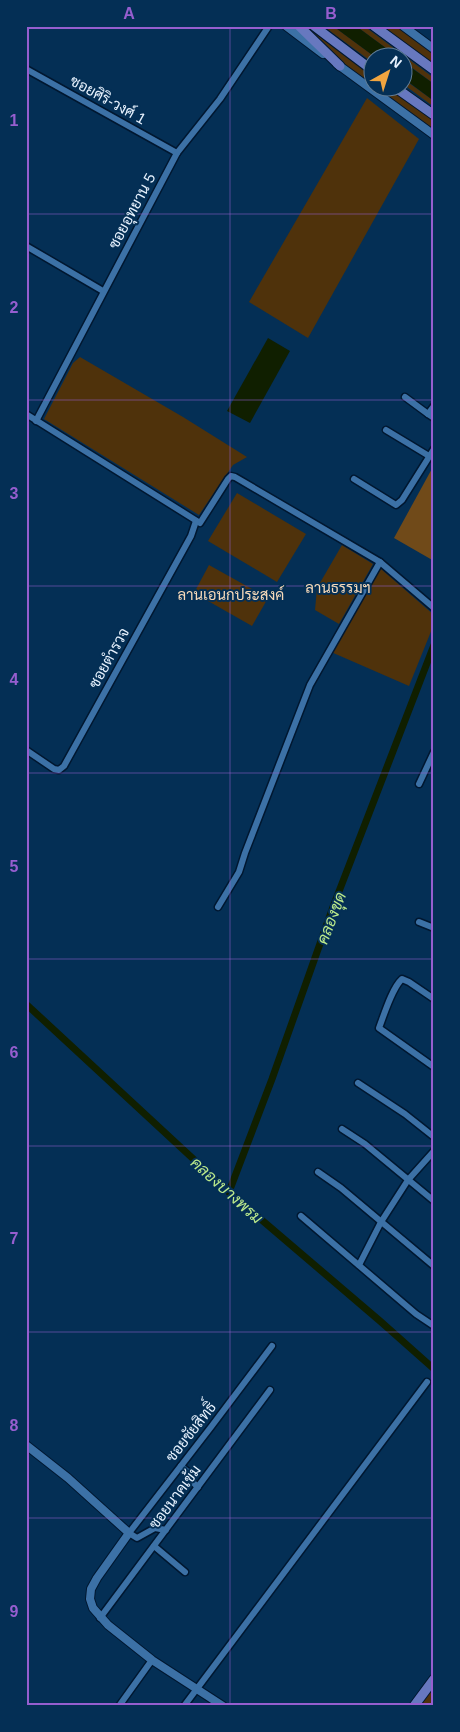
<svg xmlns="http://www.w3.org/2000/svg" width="460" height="1732" font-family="Helvetica,Sarabun,sans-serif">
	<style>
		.green { fill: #4f320b }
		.forest { fill: #704a19 }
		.water { fill: #101f00 }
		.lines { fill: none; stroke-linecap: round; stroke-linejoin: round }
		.canal { stroke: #101f00; stroke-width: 7 }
		.minor-casing { stroke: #001730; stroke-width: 9 }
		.tertiary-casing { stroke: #001730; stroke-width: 10 }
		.secondary-casing { stroke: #001730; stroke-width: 11 }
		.minor { stroke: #3c71a6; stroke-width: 6 }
		.tertiary { stroke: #3c71a6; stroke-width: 8 }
		.secondary { stroke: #6778bf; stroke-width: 9 }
		.grid { fill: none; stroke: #965ecf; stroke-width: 1; stroke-opacity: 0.55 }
		.labels { text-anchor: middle; stroke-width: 4; stroke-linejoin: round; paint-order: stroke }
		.street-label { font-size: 15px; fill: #e7f2fe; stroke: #042f55 }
		.park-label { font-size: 15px; fill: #f7daba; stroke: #042f55 }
		.water-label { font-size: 16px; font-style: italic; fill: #bcea8b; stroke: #042f55 }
		.neatline { fill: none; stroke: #965ecf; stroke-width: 2 }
		.grid-label { font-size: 16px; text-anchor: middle; font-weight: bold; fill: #965ecf }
	</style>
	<rect width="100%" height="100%" fill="#042f55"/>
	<g class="green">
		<path d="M304,26H307L372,75V86L340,62Z"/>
		<path d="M323,26H333L375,57L372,58V62Z"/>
		<path d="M356,26H364L434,78V84L403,61L402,58L398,57Z"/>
		<path d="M381,26H396L434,54V66Z"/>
		<path d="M402,78L434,101V107L403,84Z"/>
		<path d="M374,88H389L434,120V132Z"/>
		<path d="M367,98L419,139L308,338L249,302Z"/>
		<path d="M80,357L183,417L247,457L233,465L199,515L44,419L73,363Z"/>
		<path d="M237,493L306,534L277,582L208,541Z"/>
		<path d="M342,545L373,564L339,624L315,610L317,588Z"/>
		<path d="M209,565L268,598L252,626L194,593Z"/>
		<path d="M380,568L434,615V624L409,686L331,652Z"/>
		<path d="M434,1686V1706H418Z"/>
	</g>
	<path class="forest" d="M434,465V561L394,538Z"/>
	<g class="water">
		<path d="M333,26H356L398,57H375Z"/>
		<path d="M402,61L434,84V101L403,78Z"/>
		<path d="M268,338L290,351L250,423L227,411Z"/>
	</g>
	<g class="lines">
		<g class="canal">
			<path d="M26,1004L229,1192L380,1321L434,1369"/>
			<path d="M229,1192L272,1079L333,907L434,645"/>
		</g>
		<g class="minor-casing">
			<g id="minor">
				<path d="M26,69L177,153"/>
				<path d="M26,246L103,291"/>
				<path d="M405,397L428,414"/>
				<path d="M434,406L428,414L434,418"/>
				<path d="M26,414L200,523L228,479L231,476L235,477L380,562L434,608"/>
				<path d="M36,421L177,153L220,99L269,26"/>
				<path d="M386,430L429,456"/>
				<path d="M354,479L396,505L402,500L434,449"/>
				<path d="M26,750L54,769L59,770L64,766L191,536L196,521"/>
				<path d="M419,784L434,752"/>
				<path d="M218,907L239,872L245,853L310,685L380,562"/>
				<path d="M419,922L434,928"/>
				<path d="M434,999L409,982L402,979C392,988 384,1015 379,1028L434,1067"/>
				<path d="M358,1083L405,1114L434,1137"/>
				<path d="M342,1129L365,1144L434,1201"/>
				<path d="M318,1172L341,1188L434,1266"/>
				<path d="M301,1216L416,1314L434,1326"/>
				<path d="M359,1265L381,1222L408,1180L434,1151"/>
				<path d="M181,1466L188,1472L189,1479L198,1487"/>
				<path d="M166,1530L155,1528L137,1538L129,1533L211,1427L272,1346"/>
				<path d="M154,1546L185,1572"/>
				<path d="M100,1618L270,1390"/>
				<path d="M119,1706L152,1660"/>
				<path d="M184,1706L427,1382"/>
			</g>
		</g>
		<g class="tertiary-casing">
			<g id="tertiary">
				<path d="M286,26L323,54"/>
				<path d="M403,26L434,49"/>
				<path d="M337,64L434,135"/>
				<path d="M26,1445L68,1478L129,1533L97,1578L91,1589L90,1599L93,1608L108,1625L152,1660L223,1706"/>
			</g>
		</g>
		<g class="secondary-casing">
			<g id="secondary">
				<path d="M299,26L340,66"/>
				<path d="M314,26L372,70"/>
				<path d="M374,26L434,70"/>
				<path d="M396,88L434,115"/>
				<path d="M414,1706L434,1679"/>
			</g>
		</g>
		<use href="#minor" class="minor"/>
		<use href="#tertiary" class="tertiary"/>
		<use href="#secondary" class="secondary"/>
	</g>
	<path class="grid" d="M230,26V1706M26,214H434M26,400H434M26,586H434M26,773H434M26,959H434M26,1146H434M26,1332H434M26,1518H434"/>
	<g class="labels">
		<g class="street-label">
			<text transform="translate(108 100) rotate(29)" y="5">ซอยศิริ-วงศ์ 1</text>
			<text transform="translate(132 211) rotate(-62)" y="5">ซอยอุทยาน 5</text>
			<text transform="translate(109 658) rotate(-61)" y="5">ซอยตำรวจ</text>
			<text transform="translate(191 1432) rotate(-52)" y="5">ซอยชัยสิทธิ์</text>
			<text transform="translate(175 1497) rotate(-53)" y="5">ซอยนาคเข้ม</text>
		</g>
		<g class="park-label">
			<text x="338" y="593">ลานธรรมฯ</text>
			<text x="231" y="600">ลานเอนกประสงค์</text>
		</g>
		<g class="water-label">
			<text transform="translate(331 918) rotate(-69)" y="6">คลองขุด</text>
			<text transform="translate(227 1190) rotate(42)" y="6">คลองบางพรม</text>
		</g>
	</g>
	<rect width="460" height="1732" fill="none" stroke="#042f55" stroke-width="55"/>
	<g transform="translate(388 72) rotate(39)"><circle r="24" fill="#042f55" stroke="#5f7d99"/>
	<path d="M0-4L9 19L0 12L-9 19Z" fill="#f1a540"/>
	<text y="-8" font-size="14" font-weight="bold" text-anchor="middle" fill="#e7f2fe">N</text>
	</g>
	<rect x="28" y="28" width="404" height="1676" class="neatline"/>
	<g class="grid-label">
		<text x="129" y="19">A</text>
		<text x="331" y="19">B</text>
		<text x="14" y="126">1</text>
		<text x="14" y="313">2</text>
		<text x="14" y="499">3</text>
		<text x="14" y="685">4</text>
		<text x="14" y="872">5</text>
		<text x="14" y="1058">6</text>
		<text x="14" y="1244">7</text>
		<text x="14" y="1431">8</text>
		<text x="14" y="1617">9</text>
	</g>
</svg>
